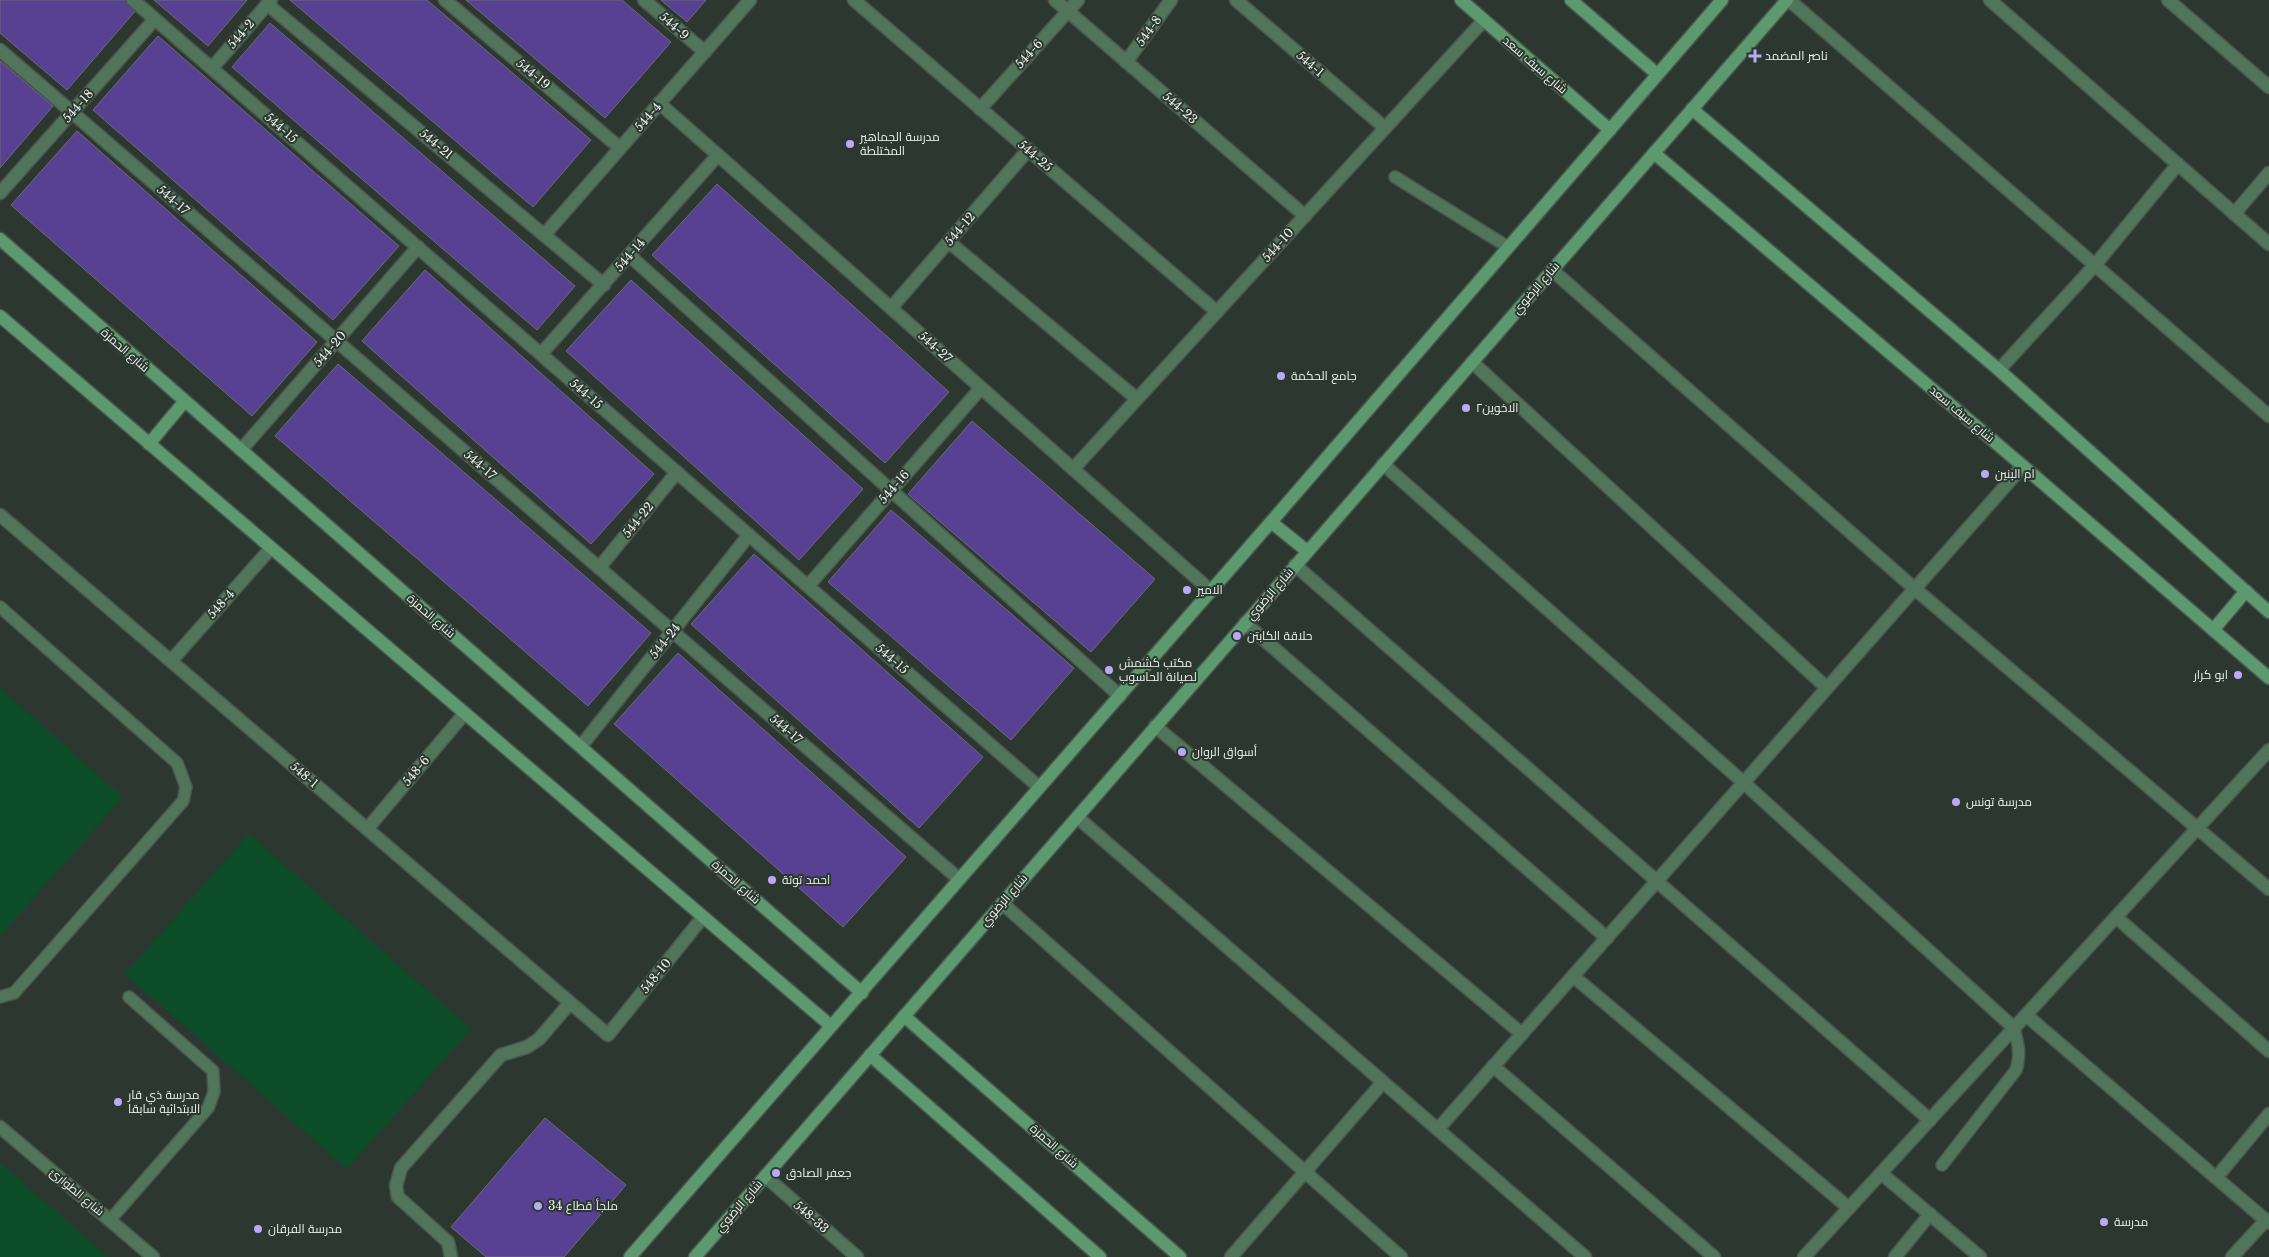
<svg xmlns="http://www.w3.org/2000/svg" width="2269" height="1257" font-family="'Libre Baskerville',Cairo,serif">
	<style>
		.green { fill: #0d4c28 }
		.building { fill: #584193; stroke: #6d6b7a }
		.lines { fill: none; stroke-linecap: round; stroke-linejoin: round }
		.lane-casing { stroke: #4b564e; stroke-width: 14 }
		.street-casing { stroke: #4b564e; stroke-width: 15 }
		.secondary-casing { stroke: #4b564e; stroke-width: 15 }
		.lane { stroke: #51755b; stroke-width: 11 }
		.street { stroke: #51755b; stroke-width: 12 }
		.secondary { stroke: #5d996f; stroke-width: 12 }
		.poi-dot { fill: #baaaf6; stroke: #2c382f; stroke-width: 2 }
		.labels { text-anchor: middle; stroke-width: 4; stroke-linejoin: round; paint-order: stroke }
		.street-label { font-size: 12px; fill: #ecf4ee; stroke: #2c382f }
		.poi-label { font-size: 12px; fill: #ecf4ee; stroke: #2c382f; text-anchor: start }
	</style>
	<rect width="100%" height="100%" fill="#2c382f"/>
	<g class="green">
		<path d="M0,688L123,797L0,936Z"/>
		<path d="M249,834L471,1029L347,1169L125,974Z"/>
		<path d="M0,1163L108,1257H0Z"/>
	</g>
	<g class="building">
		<path d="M0,0H127L137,9L67,90L0,33Z"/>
		<path d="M154,0H247L208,46Z"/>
		<path d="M290,0H427L591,140L533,207Z"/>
		<path d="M466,0H622L671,42L605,118Z"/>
		<path d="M661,0H706L687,22Z"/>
		<path d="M270,23L575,286L537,330L232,67Z"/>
		<path d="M158,36L399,246L333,320L93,110Z"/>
		<path d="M0,61L53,106L0,168Z"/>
		<path d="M77,131L317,342L252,416L11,205Z"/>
		<path d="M717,184L949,392L885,463L652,255Z"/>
		<path d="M425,270L654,474L591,544L362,341Z"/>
		<path d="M631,280L863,489L799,560L566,351Z"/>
		<path d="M338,364L651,633L588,706L275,436Z"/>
		<path d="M972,421L1155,579L1091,652L908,494Z"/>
		<path d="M891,510L1074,668L1011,740L828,582Z"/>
		<path d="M754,554L983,757L919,828L691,624Z"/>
		<path d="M678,653L906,857L843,927L614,724Z"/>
		<path d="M545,1118L626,1185L564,1257H486L451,1227Z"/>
	</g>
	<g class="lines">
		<g class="lane-casing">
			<g id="lane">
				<path d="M1395,177L1508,247"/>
				<path d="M0,607L177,763L186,787L183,801L14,993L0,997"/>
				<path d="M1942,1165L2016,1070C2021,1054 2018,1043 2014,1028"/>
				<path d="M110,1220L208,1108L214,1092L213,1071L129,997"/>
			</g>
		</g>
		<g class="street-casing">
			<g id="street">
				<path d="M133,0L1039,787"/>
				<path d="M445,0L620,148"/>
				<path d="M644,0L705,52"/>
				<path d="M854,0L1217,312"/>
				<path d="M1055,0L1305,216"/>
				<path d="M1236,0L1385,128"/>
				<path d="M1789,0L2269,416"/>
				<path d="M1990,0L2269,244"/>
				<path d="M2168,0L2269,87"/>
				<path d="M267,4L604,285"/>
				<path d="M0,50L959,879"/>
				<path d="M1126,62L1171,0"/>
				<path d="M212,68L271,0"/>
				<path d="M659,103L1211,591"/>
				<path d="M980,109L1078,0"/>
				<path d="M0,193L155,19"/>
				<path d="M2234,214L2269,173"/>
				<path d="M545,234L750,0"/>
				<path d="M949,242L1137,399"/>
				<path d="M630,256L1120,696"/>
				<path d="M1552,270L1915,589L2269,889"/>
				<path d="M891,308L1028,150"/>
				<path d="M541,354L718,155"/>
				<path d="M1472,362L1827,688"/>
				<path d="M1999,370L2095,265L2178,164"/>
				<path d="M241,450L418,247"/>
				<path d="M1383,464L1744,783L2014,1028"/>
				<path d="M1073,469L1484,20"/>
				<path d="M0,515L608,1035L703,917"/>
				<path d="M1295,565L1930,1120"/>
				<path d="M599,568L677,472"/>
				<path d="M808,586L981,388"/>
				<path d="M1245,623L1607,938"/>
				<path d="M171,661L271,548"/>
				<path d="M1155,726L1522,1034"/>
				<path d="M581,746L749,535"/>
				<path d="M1077,817L1585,1257"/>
				<path d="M367,829L465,713"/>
				<path d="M1002,903L1401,1257"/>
				<path d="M2116,917L2269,1051"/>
				<path d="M1573,976L1849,1208"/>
				<path d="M2026,1015L2269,1223"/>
				<path d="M1493,1066L1714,1257"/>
				<path d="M0,1127L153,1257"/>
				<path d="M1438,1129L2023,466"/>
				<path d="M1881,1173L1980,1257"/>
				<path d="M765,1176L857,1257"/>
				<path d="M2216,1178L2269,1114"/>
				<path d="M451,1257L448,1242L398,1197L396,1186L401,1168L501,1055L527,1047L539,1039L570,1003"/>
				<path d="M1231,1257L1383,1082"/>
				<path d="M1804,1257L2269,750"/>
				<path d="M1895,1257L1930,1214"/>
				<path d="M2232,1257L2266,1220"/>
			</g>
		</g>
		<g class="secondary-casing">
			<g id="secondary">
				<path d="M1461,0L1610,130"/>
				<path d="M1571,0L1657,74"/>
				<path d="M1692,109L1999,370L2269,612"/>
				<path d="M1654,153L2023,466L2269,678"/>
				<path d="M0,239L862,993"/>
				<path d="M0,316L831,1026"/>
				<path d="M149,444L184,402"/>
				<path d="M1271,522L1307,551"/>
				<path d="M2213,630L2246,591"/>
				<path d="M904,1016L1180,1257"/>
				<path d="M870,1055L1100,1257"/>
				<path d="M630,1257L1271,522L1722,0"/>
				<path d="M695,1257L1787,0"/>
			</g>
		</g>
		<use href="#lane" class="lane"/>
		<use href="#street" class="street"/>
		<use href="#secondary" class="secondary"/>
	</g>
	<g class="poi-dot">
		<path d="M1752.5 48.5h5v5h5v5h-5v5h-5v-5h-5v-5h5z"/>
		<circle cx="850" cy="144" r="5"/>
		<circle cx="1281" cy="376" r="5"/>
		<circle cx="1466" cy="408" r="5"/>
		<circle cx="1985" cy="474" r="5"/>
		<circle cx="1187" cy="590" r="5"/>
		<circle cx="1237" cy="636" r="5"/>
		<circle cx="1109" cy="670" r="5"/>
		<circle cx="2238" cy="675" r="5"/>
		<circle cx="1182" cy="752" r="5"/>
		<circle cx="1956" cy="802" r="5"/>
		<circle cx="772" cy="880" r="5"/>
		<circle cx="118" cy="1102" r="5"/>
		<circle cx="776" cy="1173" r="5"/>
		<circle cx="538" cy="1206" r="5"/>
		<circle cx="2104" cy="1222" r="5"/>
		<circle cx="258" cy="1229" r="5"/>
	</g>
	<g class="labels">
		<g class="street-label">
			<text transform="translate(674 26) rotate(41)" y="4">544-9</text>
			<text transform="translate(1149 31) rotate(-54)" y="4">544-8</text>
			<text transform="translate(241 34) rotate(-49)" y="4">544-2</text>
			<text transform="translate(1029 54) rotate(-48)" y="4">544-6</text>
			<text transform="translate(1310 64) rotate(41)" y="4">544-1</text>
			<text transform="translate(1535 65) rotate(41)" y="4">شارع سيف سعد</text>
			<text transform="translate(533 74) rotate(40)" y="4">544-19</text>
			<text transform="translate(78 106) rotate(-48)" y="4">544-18</text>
			<text transform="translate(1180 108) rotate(41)" y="4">544-23</text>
			<text transform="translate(648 117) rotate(-49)" y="4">544-4</text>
			<text transform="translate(281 128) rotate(41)" y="4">544-15</text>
			<text transform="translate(436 144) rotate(40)" y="4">544-21</text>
			<text transform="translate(1035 156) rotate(41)" y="4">544-25</text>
			<text transform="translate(173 200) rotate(41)" y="4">544-17</text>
			<text transform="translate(960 229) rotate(-49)" y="4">544-12</text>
			<text transform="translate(1278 245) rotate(-48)" y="4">544-10</text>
			<text transform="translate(630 255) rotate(-49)" y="4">544-14</text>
			<text transform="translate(1536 288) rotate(-49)" y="4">شارع الرضوي</text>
			<text transform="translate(935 347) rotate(42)" y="4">544-27</text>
			<text transform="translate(330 349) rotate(-49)" y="4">544-20</text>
			<text transform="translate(125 350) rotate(41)" y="4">شارع الحمزة</text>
			<text transform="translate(586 394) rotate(41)" y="4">544-15</text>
			<text transform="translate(1962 414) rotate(40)" y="4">شارع سيف سعد</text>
			<text transform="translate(480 465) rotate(41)" y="4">544-17</text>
			<text transform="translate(894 487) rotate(-49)" y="4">544-16</text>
			<text transform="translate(638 520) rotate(-51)" y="4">544-22</text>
			<text transform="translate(1270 594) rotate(-49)" y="4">شارع الرضوي</text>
			<text transform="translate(221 604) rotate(-48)" y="4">548-4</text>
			<text transform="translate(431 616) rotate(41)" y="4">شارع الحمزة</text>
			<text transform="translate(665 641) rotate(-51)" y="4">544-24</text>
			<text transform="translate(892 659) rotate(41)" y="4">544-15</text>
			<text transform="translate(786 729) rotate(41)" y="4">544-17</text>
			<text transform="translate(416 771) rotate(-50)" y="4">548-6</text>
			<text transform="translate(304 775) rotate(41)" y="4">548-1</text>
			<text transform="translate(736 882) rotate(41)" y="4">شارع الحمزة</text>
			<text transform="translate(1004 900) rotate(-49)" y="4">شارع الرضوي</text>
			<text transform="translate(656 976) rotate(-51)" y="4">548-10</text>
			<text transform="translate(1054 1146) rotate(41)" y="4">شارع الحمزة</text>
			<text transform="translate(77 1192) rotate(40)" y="4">شارع الطوارئ</text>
			<text transform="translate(739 1206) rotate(-49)" y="4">شارع الرضوي</text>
			<text transform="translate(811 1217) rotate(41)" y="4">548-33</text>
		</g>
		<g class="poi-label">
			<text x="1765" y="60">ناصر المضمد</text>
			<text x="860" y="141">مدرسة الجماهير<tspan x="860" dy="14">المختلطة</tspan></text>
			<text x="1291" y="380">جامع الحكمة</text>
			<text x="1476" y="412">الاخوين٢</text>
			<text x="1995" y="478">ام البنين</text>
			<text x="1197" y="594">الامير</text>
			<text x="1247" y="640">حلاقة الكابتن</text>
			<text x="1119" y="667">مكتب كشمش<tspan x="1119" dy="14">لصيانة الحاسوب</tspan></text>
			<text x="2228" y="679" text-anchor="end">ابو كرار</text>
			<text x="1192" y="756">أسواق الروان</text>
			<text x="1966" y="806">مدرسة تونس</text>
			<text x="782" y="884">احمد توتة</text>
			<text x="128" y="1099">مدرسة ذي قار<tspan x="128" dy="14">الابتدائية سابقا</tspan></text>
			<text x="786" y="1177">جعفر الصادق</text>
			<text x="548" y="1210">ملجأ قطاع 34</text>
			<text x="2114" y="1226">مدرسة</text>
			<text x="268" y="1233">مدرسة الفرقان</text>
		</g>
	</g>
</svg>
